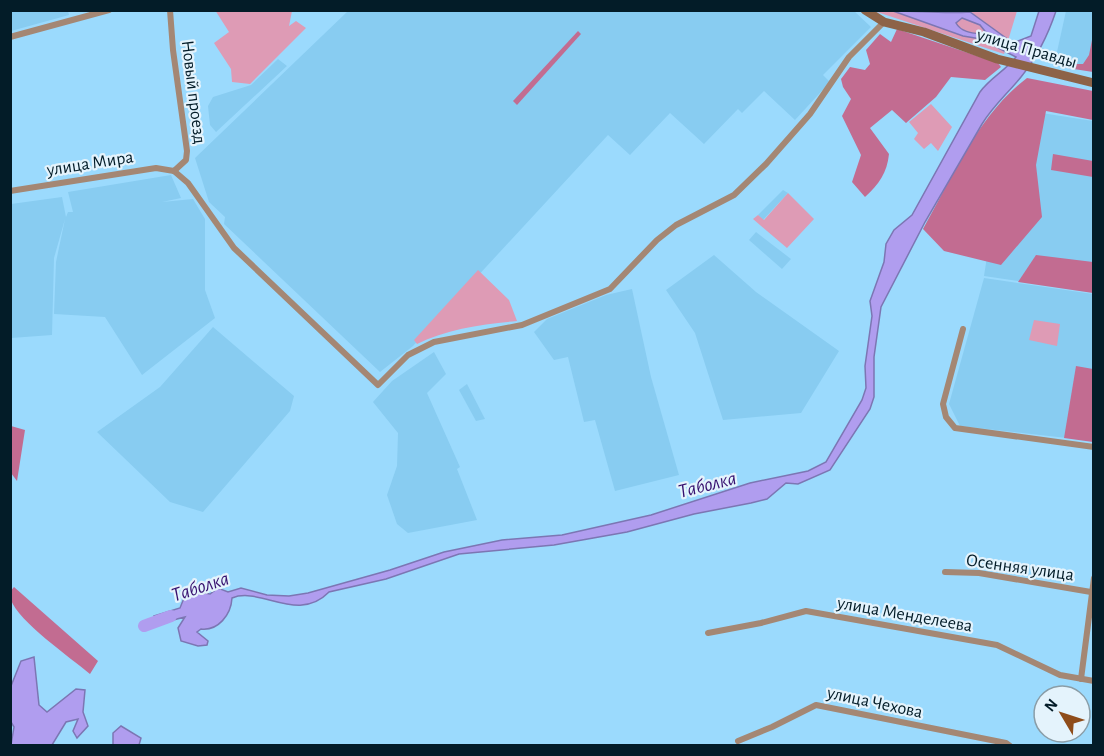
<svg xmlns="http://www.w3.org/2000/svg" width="1104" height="756" font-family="'Alegreya Sans',sans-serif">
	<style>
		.built { fill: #88ccf1 }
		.green { fill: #de9bb5 }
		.forest { fill: #c26c91 }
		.water { fill: #b09def; stroke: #7c76b3; stroke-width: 1.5; fill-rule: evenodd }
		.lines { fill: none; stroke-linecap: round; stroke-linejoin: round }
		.river { stroke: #b09def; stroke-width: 12 }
		.street { stroke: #a48774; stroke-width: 6 }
		.secondary { stroke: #8d6348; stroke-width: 9 }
		.labels { text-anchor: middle; stroke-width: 4.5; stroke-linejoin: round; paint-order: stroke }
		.street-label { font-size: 18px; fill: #031c28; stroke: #e4f3fc }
		.water-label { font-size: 20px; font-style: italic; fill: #36106f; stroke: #e4f3fc }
	</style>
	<rect width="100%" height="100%" fill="#9bdafd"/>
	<g class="built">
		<path d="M11,10L68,11L69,15L11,31Z"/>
		<path d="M853,10L871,27L823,75L830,82L795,120L764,91L742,113L738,109L704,144L670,113L630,155L608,135L413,346L380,372L224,224L225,217L209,202L195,158L348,11Z"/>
		<path d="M1066,11H1093V68L1055,61Z"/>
		<path d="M278,59L287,66L216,132L210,125L208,106L213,97L251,85Z"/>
		<path d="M1010,108L1093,121V292L984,276Z"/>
		<path d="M171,175L181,198L162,202L193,199L205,219V290L215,318L142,375L105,317L54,314L56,262L65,219L54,258L52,335L11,338V204L62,197L66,217L68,212H73L68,192Z"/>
		<path d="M783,190L788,193L763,220L758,215Z"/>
		<path d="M756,232L791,259L782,269L749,240Z"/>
		<path d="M714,255L756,292L839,351L801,413L723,420L695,333L666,290Z"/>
		<path d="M984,278L1093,294V441L960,426L949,404Z"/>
		<path d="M632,289L651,377L679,475L615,491L595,420L584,422L568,357L554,360L534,332L547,319L606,295Z"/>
		<path d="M213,327L294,396L290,411L203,512L170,502L97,432L160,387Z"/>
		<path d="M434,352L446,374L427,393L460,467L457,469L477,520L408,533L397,524L387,495L397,466L398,433L373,402L392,381Z"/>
		<path d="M467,384L485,419L476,421L459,390Z"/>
	</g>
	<g class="green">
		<path d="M215,10L292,11L289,26L296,21L306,28L250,84L232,82L231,69L214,43L229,32Z"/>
		<path d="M874,11H1017L1004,54Z"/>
		<path d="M931,104L952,127L938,151L931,143L924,149L914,139L918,133L909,122Z"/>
		<path d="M788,193L814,219L787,248L753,219L758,215L764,220Z"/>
		<path d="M478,270L509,300L517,321C484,324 446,329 417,344L414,340Z"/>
		<path d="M1034,320L1060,324L1057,346L1029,340Z"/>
	</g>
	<g class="forest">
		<path d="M897,29L998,63L1001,67L985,80L951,77L936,97L906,123L892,110L870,128L889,154C887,173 879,184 865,197L852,182L861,155L842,116L851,99L843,87L841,79L850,67L865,70L870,64L866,50L880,34L891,42Z"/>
		<path d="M578,31L581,34L517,105L513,101Z"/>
		<path d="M1093,35V72L1061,67V64H1083L1089,55Z"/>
		<path d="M1027,78L1093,91V120L1046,111L1036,165L1042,217L1001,265L944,251L923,229C953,176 978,115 1027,78Z"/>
		<path d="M1053,154L1093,161V177L1051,170Z"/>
		<path d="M1036,255L1093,262V293L1018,282Z"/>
		<path d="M1076,366L1093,369V442L1064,438Z"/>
		<path d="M11,426L25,430L17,481L11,473Z"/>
		<path d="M14,587L98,661L90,674C71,658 18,621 11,600C9,595 11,590 14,587Z"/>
	</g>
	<g class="water">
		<path d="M893,11C919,11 945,14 970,12L1013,43L1031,36L1039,11H1056C1048,35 1038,56 1021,77C1008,93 993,106 982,124L925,222L881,307L874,357V397L870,409L830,470L798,484L786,483L767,499L751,503L694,514L627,532L554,545L459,554L386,579L329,592C298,624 260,586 232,598C231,615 218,631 201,629L197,632L208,641L207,645L198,646L181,641L178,628L185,617L157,624L154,616L180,608L188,588L195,586L204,593L210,594L218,588L228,592L241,588L267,595L289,596L308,593L390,570L444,552L502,540L562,535L651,515L750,483L808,471L826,462L862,400L866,388L865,366L872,316L870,301L884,262L886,244L894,230L912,215L980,92C990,78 1005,71 1016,57L981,39L963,36ZM962,18L980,25L988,35C977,33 962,34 956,23Z"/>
		<path d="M34,657L39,705L47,712L76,689L85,690L83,712L88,726L77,738L73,731L78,719L66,722L52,745H11L14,727L11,722V686L21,661Z"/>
		<path d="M121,726L141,738L139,745H113V733Z"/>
	</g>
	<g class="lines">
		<path class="river" d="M144,626L171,616"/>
		<g class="street">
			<path d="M170,10L173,50L187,151L186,160L174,171"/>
			<path d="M10,37L109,10"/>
			<path d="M174,171L188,183L234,248L378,385L408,355L434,342L522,325L610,289L657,240L676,225L734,195L766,164L810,114L849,57L884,22"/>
			<path d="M10,191L156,168L174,171"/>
			<path d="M963,329L943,404L946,417L955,428L1094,447"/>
			<path d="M945,572L979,573L1091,592"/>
			<path d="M708,633L761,623L806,611L997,645L1060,675L1094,681"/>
			<path d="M1081,679L1094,578"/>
			<path d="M738,741L772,727L816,705L1006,743L1010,746"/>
		</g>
		<path class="secondary" d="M865,10L884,22L924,32L997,59L1094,83"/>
	</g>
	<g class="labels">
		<g class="street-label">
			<text transform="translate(1027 48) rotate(16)" y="6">улица Правды</text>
			<text transform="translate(194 92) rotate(83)" y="6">Новый проезд</text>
			<text transform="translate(90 163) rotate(-9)" y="6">улица Мира</text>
			<text transform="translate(1020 567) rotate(8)" y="6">Осенняя улица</text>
			<text transform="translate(905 614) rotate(10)" y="6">улица Менделеева</text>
			<text transform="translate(875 702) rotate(12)" y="6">улица Чехова</text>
		</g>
		<g class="water-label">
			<text transform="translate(707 484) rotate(-14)" y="7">Таболка</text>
			<text transform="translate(200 586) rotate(-18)" y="7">Таболка</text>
		</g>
	</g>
	<rect width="1104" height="756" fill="none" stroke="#031c28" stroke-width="24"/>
	<g transform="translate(1062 714) rotate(309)"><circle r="28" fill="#e4f3fc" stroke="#8a9da7" stroke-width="1.5"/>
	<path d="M0-4.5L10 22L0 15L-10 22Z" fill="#8e4c1a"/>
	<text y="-9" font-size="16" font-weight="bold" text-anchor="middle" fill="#031c28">N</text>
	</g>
</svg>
